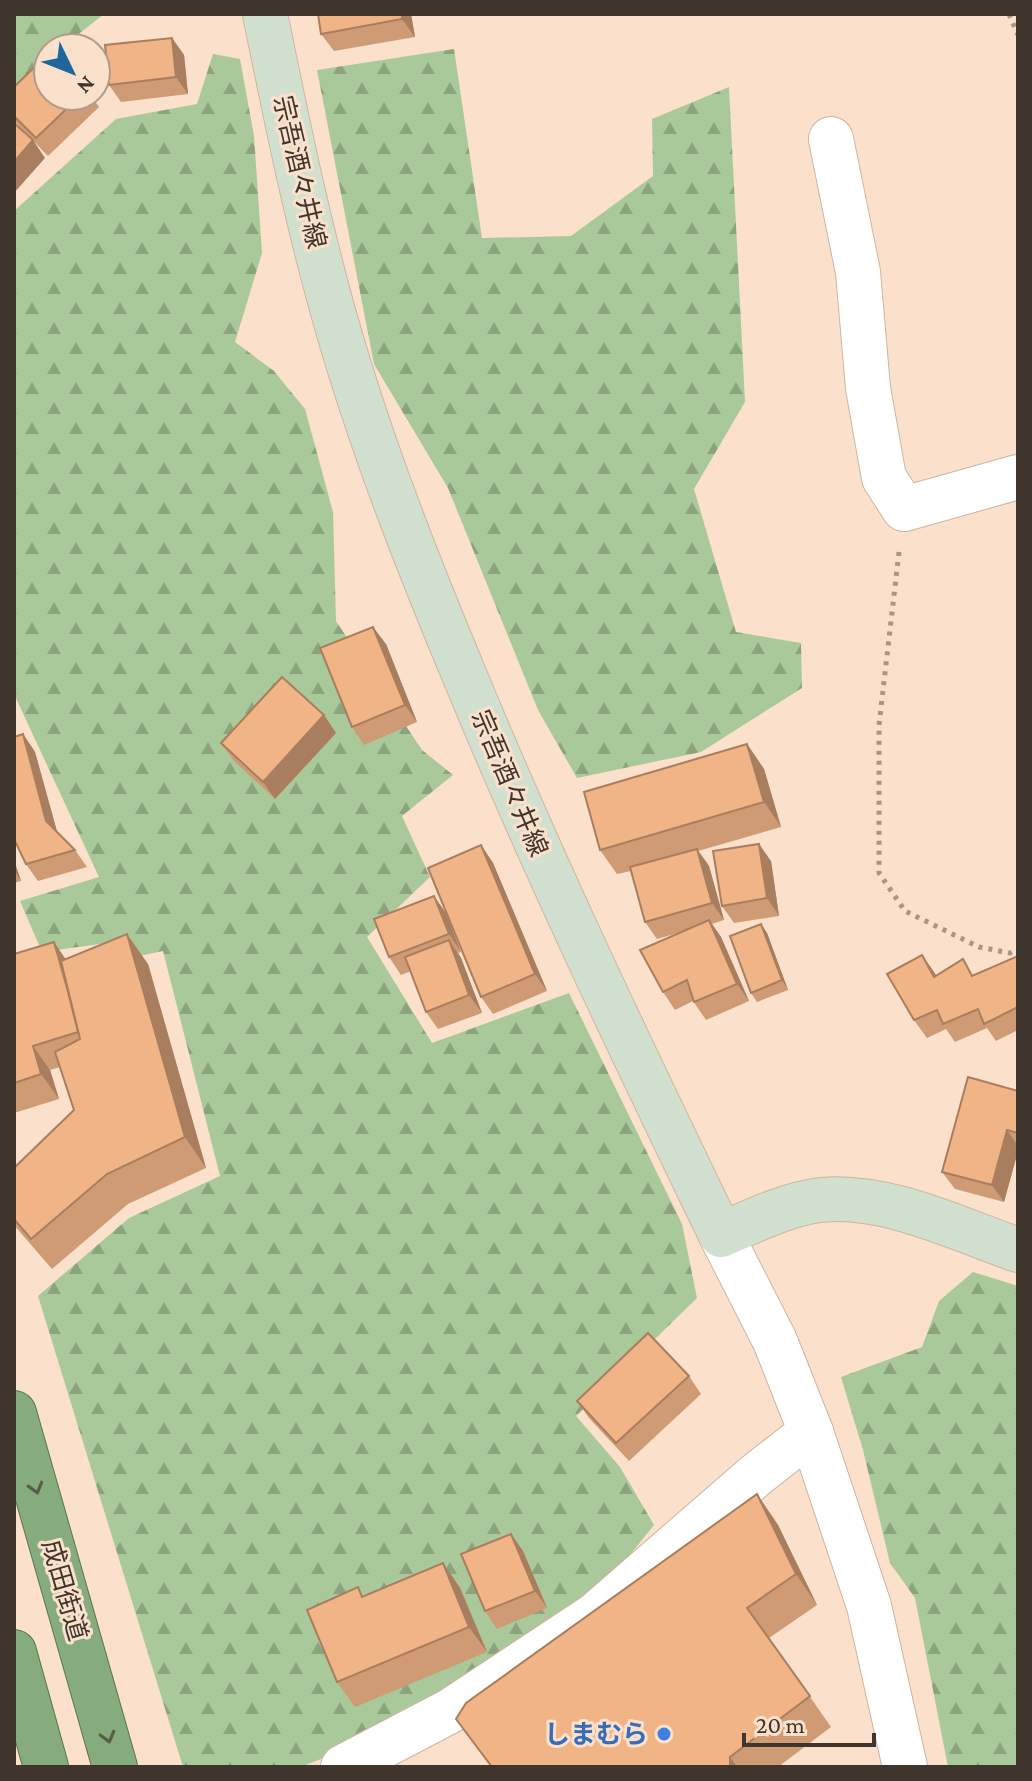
<svg xmlns="http://www.w3.org/2000/svg" width="1032" height="1781" font-family="'Crimson Pro','Noto Sans JP',serif">
	<style>
		.forest { fill: url(#forest-firs) }
		.lines { fill: none; stroke-linecap: round; stroke-linejoin: round }
		.minor-casing { stroke: #cfb4a1; stroke-width: 46 }
		.tertiary-casing { stroke: #cfb4a1; stroke-width: 46 }
		.secondary-casing { stroke: #cfb4a1; stroke-width: 46 }
		.trunk-casing { stroke: #59754d; stroke-width: 46 }
		.path { stroke: #a89586; stroke-width: 5; stroke-dasharray: 4 6; stroke-linecap: butt }
		.minor { stroke: #fff; stroke-width: 44 }
		.tertiary { stroke: #fff; stroke-width: 44 }
		.secondary { stroke: #d1e0cf; stroke-width: 44 }
		.trunk { stroke: #86ac7e; stroke-width: 44 }
		.wall { fill: #cf9b74 }
		.shaded-wall { fill: #a97e5e }
		.building { fill: #f1b487; stroke: #a97e5e; stroke-width: 2 }
		.oneway { stroke: #585f49 }
		.shop-dot { fill: #3f7fe0; stroke: #fbe0cc; stroke-width: 3 }
		.labels { text-anchor: middle; stroke-width: 6; stroke-linejoin: round; paint-order: stroke }
		.street-label { font-size: 26px; fill: #3f352d; stroke: #fbe0cc }
		.shop-label { font-size: 26px; font-weight: bold; fill: #366cbe; stroke: #fbe0cc; text-anchor: end }
	</style>
	<defs>
		<pattern id="forest-firs" width="22" height="20" patternUnits="userSpaceOnUse" patternTransform="scale(2)"><rect width="22" height="20" fill="#a9c99a"/><path d="M5 1l3.5 6h-7zM16 11l3.5 6h-7z" fill="#8ba47e"/></pattern>
	</defs>
	<rect width="100%" height="100%" fill="#fbe0cc"/>
	<g class="forest">
		<path d="M14,14H104L61,48H48V58L14,86Z"/>
		<path d="M454,49L482,238L571,236L653,176L652,119L729,87L745,402L694,489L736,632L801,643L802,688L701,752L577,778L538,710L448,488L374,364L317,70Z"/>
		<path d="M213,54L240,59L254,136L262,253L235,342L274,371L305,409L333,512L336,621L422,750L453,775L402,816L430,877L367,937L432,1043L569,993L682,1224L697,1298L576,1416L620,1467L654,1525L617,1571L490,1666L337,1753L300,1767H183L38,1296L129,1218L220,1176L163,951L110,962L100,944L42,952L20,901L99,877L14,694V211L116,119L197,104Z"/>
		<path d="M973,1272L1018,1286V1767H948L915,1598L890,1563L863,1450L841,1377L922,1347L939,1301Z"/>
	</g>
	<g class="lines">
		<g class="minor-casing">
			<g id="minor">
				<path d="M831,139L858,272L868,388L884,478L904,509L1018,477"/>
				<path d="M343,1767L450,1711L595,1615L756,1475L811,1432"/>
			</g>
		</g>
		<g class="tertiary-casing">
			<path id="tertiary" d="M721,1235L775,1341L811,1432L869,1606L905,1767"/>
		</g>
		<g class="secondary-casing">
			<path id="secondary" d="M265,14C289,132 313,250 349,366C382,473 423,576 466,679C544,868 632,1051 721,1235C753,1221 787,1204 821,1200C885,1193 958,1229 1018,1250"/>
		</g>
		<g class="trunk-casing">
			<g id="trunk">
				<path d="M14,1413L115,1767"/>
				<path d="M14,1652L46,1767"/>
			</g>
		</g>
		<g class="path">
			<path d="M1009,14L1018,35"/>
			<path d="M899,552L879,725V873L905,911L979,947L1010,953L1018,949"/>
		</g>
		<use href="#minor" class="minor"/>
		<use href="#tertiary" class="tertiary"/>
		<use href="#secondary" class="secondary"/>
		<use href="#trunk" class="trunk"/>
	</g>
	<g class="wall">
		<path d="M411,14L415,37L334,51L321,34Z"/>
		<path d="M172,38L184,55L188,94L121,102L109,85Z"/>
		<path d="M14,87L48,96H91L99,107L48,156L14,121Z"/>
		<path d="M386,644L417,722L364,745L352,727Z"/>
		<path d="M324,715L336,733L275,799L234,761L221,743Z"/>
		<path d="M23,734L35,752L57,831L75,850L87,867L38,881L26,864Z"/>
		<path d="M747,744L764,769L781,827L698,851L709,866L724,920L712,924L721,937L749,1001L706,1020L693,1001L675,1010L663,992L678,933L657,939L645,922L631,871L617,874L600,850Z"/>
		<path d="M481,845L493,863L547,991L493,1014L481,997Z"/>
		<path d="M14,860L21,881L14,883Z"/>
		<path d="M771,861L779,916L734,923L722,906Z"/>
		<path d="M434,896L461,952L458,953L461,958L482,1013L438,1029L426,1012L411,971L401,975L389,957Z"/>
		<path d="M761,924L767,933L788,990L757,1002L751,993Z"/>
		<path d="M14,954L65,959L148,964L206,1168L128,1204L52,1269L14,1225V1168L74,1110L60,1067L50,1070L59,1099L14,1113Z"/>
		<path d="M922,955L936,975H975L1018,956V1030L996,1041L987,1028L955,1042L946,1029L927,1038L914,1020Z"/>
		<path d="M1018,1091V1151L1004,1202L955,1189L942,1172Z"/>
		<path d="M689,1376L701,1394L629,1461L589,1418L577,1401Z"/>
		<path d="M757,1494L778,1525L817,1605L769,1638L831,1727L778,1767H491L456,1719Z"/>
		<path d="M511,1534L523,1551L547,1608L497,1629L485,1611Z"/>
		<path d="M443,1563L460,1588L487,1652L355,1707L337,1682L364,1596Z"/>
	</g>
	<g class="shaded-wall">
		<path d="M402,14H411L415,37L402,19Z"/>
		<path d="M172,38L184,55L188,94L176,77Z"/>
		<path d="M33,140L45,158L14,193V162Z"/>
		<path d="M373,627L386,644L417,722L405,705Z"/>
		<path d="M324,715L336,733L275,799L263,782Z"/>
		<path d="M23,734L35,752L59,839L46,821Z"/>
		<path d="M747,744L764,769L781,827L764,802Z"/>
		<path d="M759,844L771,861L779,916L767,898Z"/>
		<path d="M481,845L493,863L547,991L535,974Z"/>
		<path d="M697,849L709,866L724,920L712,903Z"/>
		<path d="M14,860L21,881L14,870Z"/>
		<path d="M434,896L446,913L461,952L449,934Z"/>
		<path d="M709,920L721,937L749,1001L737,984Z"/>
		<path d="M761,924L767,933L788,990L782,980Z"/>
		<path d="M127,934L148,964L206,1168L185,1137Z"/>
		<path d="M449,940L461,958L482,1013L469,995Z"/>
		<path d="M54,942L71,967L80,1031Z"/>
		<path d="M922,955L934,972L946,994L934,977Z"/>
		<path d="M33,1046L50,1070L59,1099L41,1074Z"/>
		<path d="M1007,1130L1018,1146V1151L1004,1202L992,1185Z"/>
		<path d="M757,1494L778,1525L817,1605L796,1574Z"/>
		<path d="M511,1534L523,1551L547,1608L535,1591Z"/>
		<path d="M443,1563L460,1588L487,1652L469,1627Z"/>
		<path d="M730,1757L737,1767H730Z"/>
	</g>
	<g class="building">
		<path d="M318,14H402V19L321,34Z"/>
		<path d="M172,38L176,77L109,85L105,45Z"/>
		<path d="M48,54V96H80L36,138L14,116V87Z"/>
		<path d="M14,123L33,140L14,162Z"/>
		<path d="M373,627L405,705L352,727L320,648Z"/>
		<path d="M282,677L324,715L263,782L221,743Z"/>
		<path d="M23,734L46,821L75,850L26,864L14,839V737Z"/>
		<path d="M747,744L764,802L600,850L584,792Z"/>
		<path d="M759,844L767,898L722,906L713,851Z"/>
		<path d="M481,845L535,974L481,997L428,868Z"/>
		<path d="M697,849L712,903L645,922L630,867Z"/>
		<path d="M434,896L449,934L389,957L374,919Z"/>
		<path d="M709,920L737,984L694,1002L687,980L663,992L640,950Z"/>
		<path d="M761,924L782,980L751,993L730,936Z"/>
		<path d="M127,934L185,1137L107,1174L31,1239L14,1219V1168L74,1110L55,1052L80,1039L61,961Z"/>
		<path d="M449,940L469,995L426,1012L405,957Z"/>
		<path d="M54,942L67,988L78,1032L33,1046L41,1074L14,1083V954Z"/>
		<path d="M922,955L934,977L963,959L972,976L1018,956V1007L984,1024L978,1009L943,1024L937,1010L914,1020L887,974Z"/>
		<path d="M968,1077L1018,1091V1133L1007,1130L992,1185L942,1172Z"/>
		<path d="M648,1333L689,1376L616,1443L577,1401Z"/>
		<path d="M757,1494L796,1574L747,1608L810,1696L730,1757V1767H492L456,1719L466,1703Z"/>
		<path d="M511,1534L535,1591L485,1611L461,1554Z"/>
		<path d="M443,1563L469,1627L337,1682L307,1610L358,1587L362,1597Z"/>
	</g>
	<defs><path id="oneway-chevron" d="M-2-3.5L2.5 0L-2 3.5" fill="none" stroke-width="1.6" stroke-linecap="round" stroke-linejoin="round" transform="scale(2)"/></defs>
	<g class="oneway">
		<use href="#oneway-chevron" transform="translate(36 1488) rotate(74)"/>
		<use href="#oneway-chevron" transform="translate(108 1737) rotate(75)"/>
	</g>
	<circle class="shop-dot" cx="664" cy="1734" r="8"/>
	<g class="labels">
		<g class="street-label">
			<text transform="translate(300 172) rotate(77)" y="9">宗吾酒々井線</text>
			<text transform="translate(510 783) rotate(67)" y="9">宗吾酒々井線</text>
			<text transform="translate(65 1590) rotate(74)" y="9">成田街道</text>
		</g>
		<g class="shop-label">
			<text x="648" y="1743">しまむら</text>
		</g>
	</g>
	<rect width="1032" height="1781" fill="none" stroke="#3f352d" stroke-width="32"/>
	<g transform="translate(72 72) rotate(133)"><circle r="38" fill="#fbe0cc" stroke="#b09c8c" stroke-width="2"/>
	<path d="M0-6L14 30L0 20L-14 30Z" fill="#1e679b"/>
	<text y="-12" font-size="22" font-weight="bold" text-anchor="middle" fill="#3f352d">N</text>
	</g>
	<path d="M744 1733v12h130v-12" fill="none" stroke="#3f352d" stroke-width="4"/>
	<text x="756" y="1733" font-size="24" fill="#3f352d" stroke="#fbe0cc" stroke-width="6" paint-order="stroke">20 m</text>
</svg>
